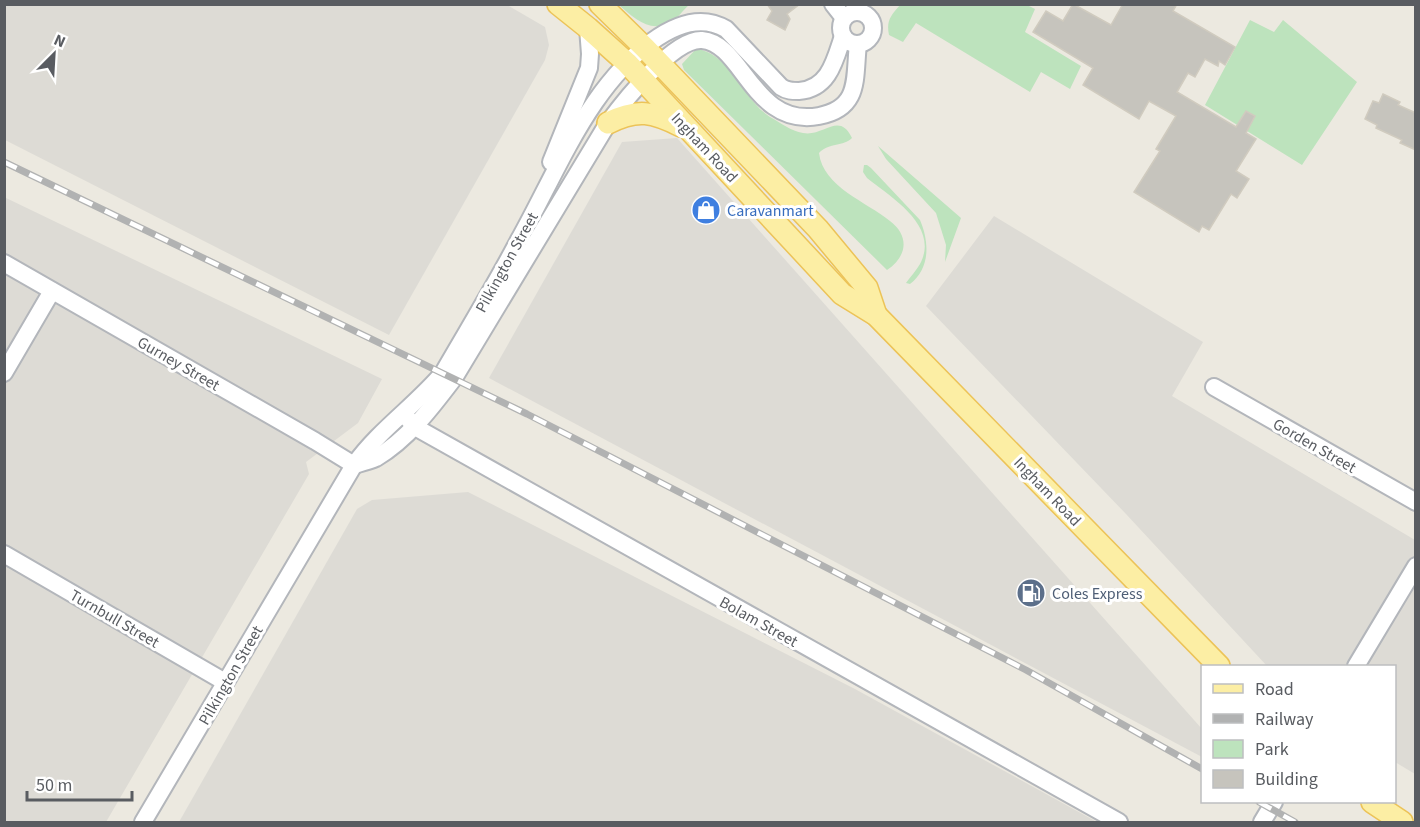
<svg xmlns="http://www.w3.org/2000/svg" width="1420" height="827" font-family="'Source Sans 3',sans-serif">
	<style>
		.industrial { fill: #dddbd5 }
		.green { fill: #bde3bd }
		.building { fill: #c6c4bd; stroke: #d0cbbf; stroke-width: 1.5 }
		.lines { fill: none; stroke-linecap: round; stroke-linejoin: round }
		.minor-casing { stroke: #b3b6bb; stroke-width: 20 }
		.major-casing { stroke: #ecc358; stroke-width: 24 }
		.minor { stroke: #fff; stroke-width: 16 }
		.major { stroke: #fceea4; stroke-width: 21 }
		.rail-casing { stroke: #b1b2b2; stroke-width: 7 }
		.rail { stroke: #fff; stroke-width: 4.5; stroke-dasharray: 14; stroke-linecap: butt }
		.labels { text-anchor: middle; stroke-width: 6; stroke-linejoin: round; paint-order: stroke }
		.street-label { font-size: 16px; fill: #595c61; stroke: #fff }
		.shop-label { font-size: 16px; fill: #366cbe; stroke: #fff; text-anchor: start }
		.service-label { font-size: 16px; fill: #4e5e75; stroke: #fff; text-anchor: start }
	</style>
	<rect width="100%" height="100%" fill="#ece9e0"/>
	<g class="industrial">
		<path d="M4,5H507L545,27L549,45L545,60L389,335L5,140Z"/>
		<path d="M677,138L1202,729V757L489,378L622,142Z"/>
		<path d="M4,197L382,379L358,423L306,462L309,474L106,822H5Z"/>
		<path d="M994,216L1203,342L1172,396L1415,540V774L1395,762L1394,666H1267L1126,514L926,306Z"/>
		<path d="M468,492L855,689L1097,822H179L357,509L372,500Z"/>
	</g>
	<g class="green">
		<path d="M619,5H689C683,10 678,18 671,22C650,34 634,18 619,5Z"/>
		<path d="M900,5H1027L1035,9L1025,32L1081,66L1070,89L1041,72L1030,92L916,23L903,42L889,35C886,21 891,15 900,5Z"/>
		<path d="M1250,20L1274,32L1283,20L1357,82L1302,165L1205,105Z"/>
		<path d="M696,49C731,53 743,100 770,117C781,123 791,131 803,133C824,137 839,111 852,138C843,147 830,142 819,153C823,187 867,202 890,221C910,236 907,257 887,270L684,70L682,64Z"/>
		<path d="M878,146L961,218L945,262L946,245L936,213L886,159Z"/>
		<path d="M864,165H867L871,168L920,220C929,241 931,268 910,284L906,283C910,277 916,271 920,264C940,226 892,198 867,178L863,172Z"/>
	</g>
	<g class="building">
		<path d="M767,4H800L787,14L790,19L785,30L767,20L772,11Z"/>
		<path d="M1073,4L1111,25L1123,4H1177L1173,11L1235,47L1225,65L1219,61L1218,66L1205,59L1195,77L1188,73L1177,92L1236,127L1246,111L1255,116L1246,133L1256,139L1236,171L1249,179L1237,198L1231,194L1209,230L1202,226L1199,232L1134,192L1160,151L1156,149L1176,116L1149,101L1139,119L1083,85L1093,68L1033,32L1046,11L1063,21Z"/>
		<path d="M1383,94L1400,102L1398,105L1416,113V150L1400,143L1402,140L1376,128L1377,125L1365,119L1373,101L1379,103Z"/>
	</g>
	<g class="lines">
		<g class="minor-casing">
			<g id="minor">
				<path d="M833,4L844,18"/>
				<circle cx="857" cy="28" r="16"/>
				<path d="M551,162L589,68L590,54L588,28"/>
				<path d="M4,263L315,441L354,465"/>
				<path d="M4,373L52,291"/>
				<path d="M1214,387L1416,502"/>
				<path d="M404,414L415,427L1119,822"/>
				<path d="M354,465C361,463 369,461 376,458C408,439 432,407 454,378L608,123C624,101 674,38 702,40C743,43 753,128 819,116C861,108 854,78 858,44"/>
				<path d="M4,554L225,682"/>
				<path d="M1356,666L1416,566"/>
				<path d="M143,822L354,465C379,430 415,406 443,373C469,328 496,284 520,238C545,193 566,144 595,102C620,66 678,1 726,29L781,87C787,91 792,91 799,91C829,89 835,60 843,36"/>
				<path d="M1262,822L1274,802"/>
			</g>
		</g>
		<g class="major-casing">
			<g id="major">
				<path d="M558,4L588,28L627,63L842,294L876,315L1219,666"/>
				<path d="M600,4L645,48L818,229L867,288L876,315"/>
				<path d="M608,123C638,108 653,112 681,126"/>
				<path d="M1372,802L1402,822"/>
			</g>
		</g>
		<use href="#minor" class="minor"/>
		<use href="#major" class="major"/>
		<g class="rail-casing">
			<g id="rail">
				<path d="M4,162L527,414L1026,670L1202,769"/>
				<path d="M1259,802L1295,822"/>
			</g>
		</g>
		<use href="#rail" class="rail"/>
	</g>
	<defs>
		<g id="shop-disc" transform="scale(1.5)"><circle r="9.5" fill="#3f7fe0" stroke="#fff"/><path d="M-5-2.5h2.3a2.7 3.5 0 0 1 5.4 0H5L5.5 6h-11ZM-1.5-2.5h3a1.5 2.3 0 0 0-3 0Z" fill="#fff"/></g>
		<g id="fuel-disc" transform="scale(1.5)"><circle r="9.5" fill="#5c6f8a" stroke="#fff"/><path d="M-5.5-6h7V0h2V4h1.3V-2.5L3-4.5l.8-.8L6-3V5H2.5V1h-1V6h-7ZM-4.2-4.7v3.2H.2V-4.7Z" fill="#fff"/></g>
	</defs>
	<g fill-rule="evenodd">
		<use href="#shop-disc" x="706" y="210"/>
		<use href="#fuel-disc" x="1031" y="593"/>
	</g>
	<g class="labels">
		<g class="street-label">
			<text transform="translate(705 147) rotate(47)" y="6">Ingham Road</text>
			<text transform="translate(506 262) rotate(-61)" y="6">Pilkington Street</text>
			<text transform="translate(179 363) rotate(30)" y="6">Gurney Street</text>
			<text transform="translate(1315 445) rotate(30)" y="6">Gorden Street</text>
			<text transform="translate(1048 491) rotate(46)" y="6">Ingham Road</text>
			<text transform="translate(115 618) rotate(30)" y="6">Turnbull Street</text>
			<text transform="translate(759 621) rotate(29)" y="6">Bolam Street</text>
			<text transform="translate(230 675) rotate(-60)" y="6">Pilkington Street</text>
		</g>
		<g class="shop-label">
			<text x="727" y="216">Caravanmart</text>
		</g>
		<g class="service-label">
			<text x="1052" y="599">Coles Express</text>
		</g>
	</g>
	<rect width="1420" height="827" fill="none" stroke="#595c61" stroke-width="12"/>
	<rect x="1201" y="665" width="195" height="138" fill="#ffffff" stroke="#bdbec0" stroke-width="1.5"/>
	<rect x="1213" y="684" width="30" height="9" fill="#fceea4" stroke="#bdbec0" stroke-width="1.5"/>
	<text x="1255" y="695" font-size="18" fill="#595c61">Road</text>
	<rect x="1213" y="714" width="30" height="9" fill="#b1b2b2" stroke="#bdbec0" stroke-width="1.5"/>
	<text x="1255" y="725" font-size="18" fill="#595c61">Railway</text>
	<rect x="1213" y="740" width="30" height="18" fill="#bde3bd" stroke="#bdbec0" stroke-width="1.5"/>
	<text x="1255" y="755" font-size="18" fill="#595c61">Park</text>
	<rect x="1213" y="770" width="30" height="18" fill="#c6c4bd" stroke="#bdbec0" stroke-width="1.5"/>
	<text x="1255" y="785" font-size="18" fill="#595c61">Building</text>
	<g transform="translate(54 54) rotate(24)" stroke="#ffffff" stroke-width="4.5" paint-order="stroke">
	<path d="M0-4.5L10 22L0 15L-10 22Z" fill="#595c61"/>
	<text y="-9" font-size="16" font-weight="bold" text-anchor="middle" fill="#595c61">N</text>
	</g>
	<path d="M27 791v9h105v-9" fill="none" stroke="#595c61" stroke-width="3"/>
	<text x="36" y="791" font-size="18" fill="#595c61" stroke="#ffffff" stroke-width="4.5" paint-order="stroke">50 m</text>
</svg>
